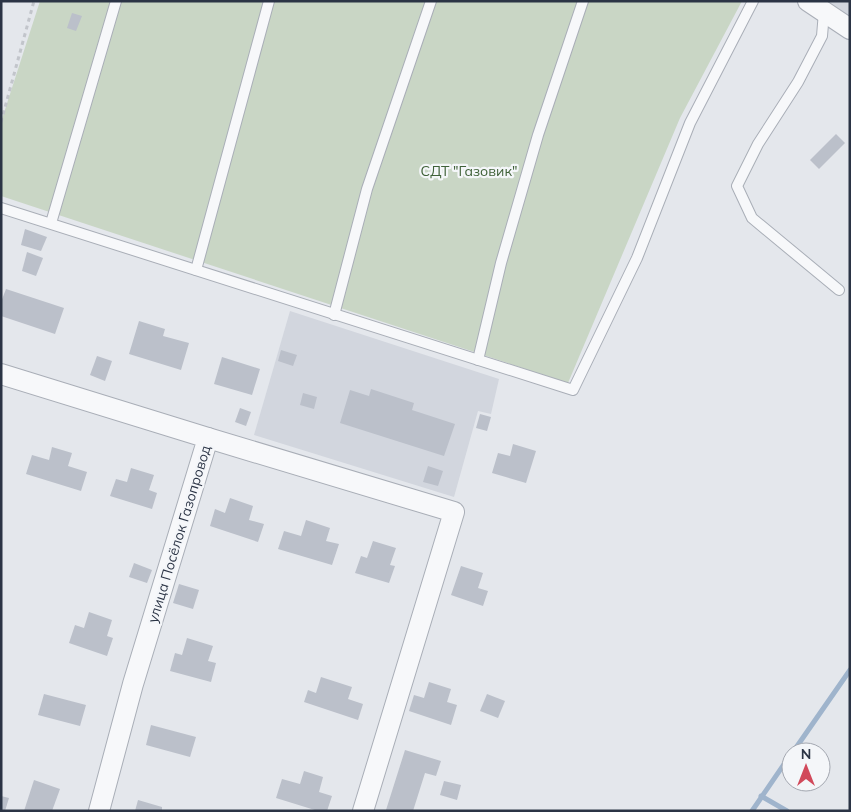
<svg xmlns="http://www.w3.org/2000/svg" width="851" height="812" font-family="Mulish,sans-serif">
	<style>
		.built { fill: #d2d6de }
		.green { fill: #c9d6c5 }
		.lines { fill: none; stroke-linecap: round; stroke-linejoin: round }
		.stream { stroke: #9fb4cc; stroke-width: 5 }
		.building { fill: #bbc0ca }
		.service-casing { stroke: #a9aeb7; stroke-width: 12 }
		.minor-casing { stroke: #a9aeb7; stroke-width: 22 }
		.path { stroke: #c2c5cb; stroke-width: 3; stroke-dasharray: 4 4; stroke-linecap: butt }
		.service { stroke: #f7f8fa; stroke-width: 10 }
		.minor { stroke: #f7f8fa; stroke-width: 20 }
		.labels { text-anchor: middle; stroke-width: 4.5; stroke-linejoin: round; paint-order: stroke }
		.park-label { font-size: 14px; fill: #3f6138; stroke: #f4f6f9 }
		.street-label { font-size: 14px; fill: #2b3445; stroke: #f4f6f9 }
	</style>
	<rect width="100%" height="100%" fill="#e4e7ec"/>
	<g class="built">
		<path d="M822,1H850V20Z"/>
		<path d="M290,311L499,379L491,414L478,411L454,497L254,435Z"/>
	</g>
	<path class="green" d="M40,1H742L680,118L568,383L1,196V122Z"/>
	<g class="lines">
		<g class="stream">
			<path d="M793,752L850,670"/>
			<path d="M761,796L787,811"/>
			<path d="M752,811L791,754"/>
		</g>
	</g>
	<g class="building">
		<path d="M72,13L82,16L76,31L67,28Z"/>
		<path d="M836,134L845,143L819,169L810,160Z"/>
		<path d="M25,229L47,237L41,251L21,245Z"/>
		<path d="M27,252L43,258L36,276L22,271Z"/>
		<path d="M6,289L64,308L55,334L1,316V302Z"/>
		<path d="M139,321L165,329L163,336L189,343L181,370L129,354Z"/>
		<path d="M281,350L297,355L293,366L278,361Z"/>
		<path d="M97,356L112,361L105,381L90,375Z"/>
		<path d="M222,357L260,369L252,395L214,384Z"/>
		<path d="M371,389L414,403L412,410L455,424L444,456L340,423L350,390L369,396Z"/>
		<path d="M303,393L317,397L314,409L300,405Z"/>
		<path d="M240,408L251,412L246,426L235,422Z"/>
		<path d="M480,414L491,417L487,431L476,428Z"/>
		<path d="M513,444L536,451L526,483L492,473L498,453L510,456Z"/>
		<path d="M52,447L72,453L68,466L87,472L81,491L26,474L32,455L49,460Z"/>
		<path d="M428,466L443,471L438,486L423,482Z"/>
		<path d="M131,468L154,475L149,490L157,493L152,509L110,496L116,479L127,482Z"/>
		<path d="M230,498L253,506L249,520L264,524L258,542L210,526L215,509L225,513Z"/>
		<path d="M306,520L330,528L326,541L339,544L332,565L278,549L284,531L301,536Z"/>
		<path d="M373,541L396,548L390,565L395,566L389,583L355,573L361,556L367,558Z"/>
		<path d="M134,563L152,570L147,583L129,577Z"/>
		<path d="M461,566L483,573L478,588L488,591L483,606L451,595Z"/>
		<path d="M179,584L199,590L193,609L173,603Z"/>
		<path d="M89,612L112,620L107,636L113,638L107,656L69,643L75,625L84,628Z"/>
		<path d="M187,638L213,646L208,661L216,663L211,682L170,671L175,653L182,655Z"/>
		<path d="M321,677L352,687L348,699L363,704L358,720L304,702L308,690L316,693Z"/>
		<path d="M429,682L451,689L447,702L457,705L451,725L409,711L414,695L424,698Z"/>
		<path d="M44,694L86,705L80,726L38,715Z"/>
		<path d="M487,694L505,701L498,718L480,711Z"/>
		<path d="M151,725L196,737L190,757L146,745Z"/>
		<path d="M405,750L441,761L436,776L425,773L413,811H389L386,810Z"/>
		<path d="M304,771L323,777L319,792L332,796L327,811H318L276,798L282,779L300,784Z"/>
		<path d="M34,780L60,789L52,811H24Z"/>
		<path d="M444,781L461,785L457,800L440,795Z"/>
		<path d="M1,796L9,798L5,811H1Z"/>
		<path d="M138,800L162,807V811H135Z"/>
	</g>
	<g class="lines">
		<g class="service-casing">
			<g id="service">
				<path d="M824,12L822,36L798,82L758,144L737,186L752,218L839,290"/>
				<path d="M1,208L573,390L637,258L690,123L753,1"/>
				<path d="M51,223L116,1"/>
				<path d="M196,270L269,1"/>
				<path d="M334,315L367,189L431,1"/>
				<path d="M478,360L501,263L538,135L583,1"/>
			</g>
		</g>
		<g class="minor-casing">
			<g id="minor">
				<path d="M808,1L850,29"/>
				<path d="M1,374L208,438L133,684L99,811"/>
				<path d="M208,438L454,512L363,811"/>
			</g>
		</g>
		<path class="path" d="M1,122L34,1"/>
		<use href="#service" class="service"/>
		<use href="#minor" class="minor"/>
	</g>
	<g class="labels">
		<g class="park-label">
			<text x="469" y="176">СДТ "Газовик"</text>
		</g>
		<g class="street-label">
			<text transform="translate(179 534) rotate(-73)" y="5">улица Посёлок Газопровод</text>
		</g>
	</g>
	<rect width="851" height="812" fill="none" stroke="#2b3445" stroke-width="5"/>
	<g transform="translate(806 767)"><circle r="24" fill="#f4f6f9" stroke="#a4a8b1"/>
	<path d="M0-4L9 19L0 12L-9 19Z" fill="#d1495b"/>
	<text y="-8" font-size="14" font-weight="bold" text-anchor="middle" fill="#2b3445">N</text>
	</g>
</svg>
